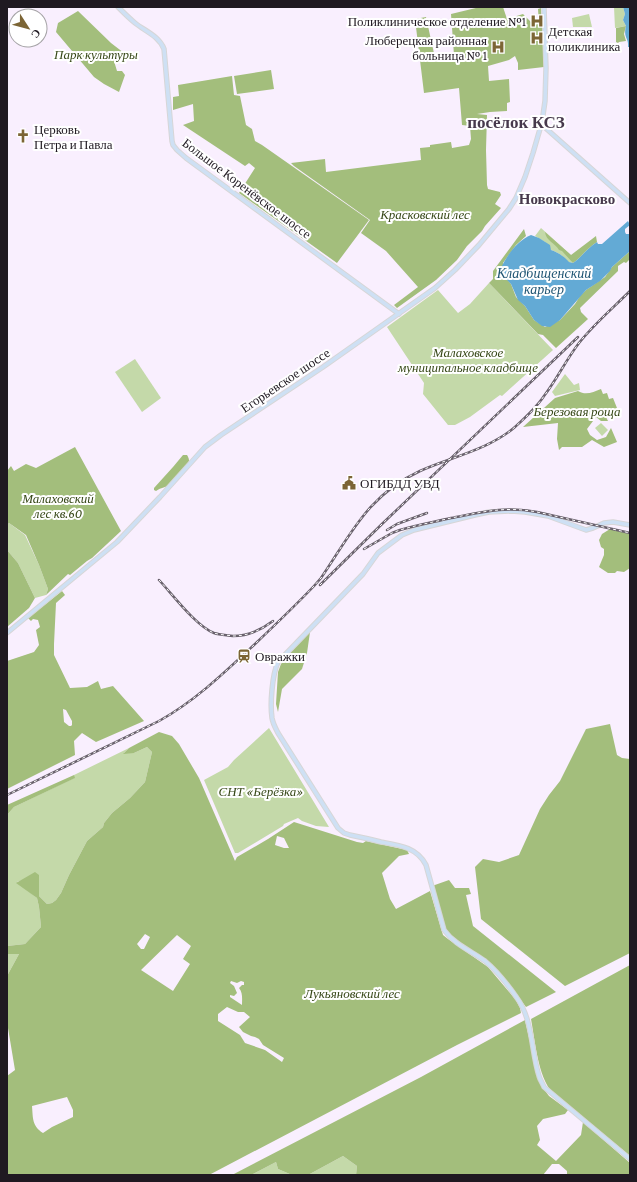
<svg xmlns="http://www.w3.org/2000/svg" width="637" height="1182" font-family="'Crimson Pro',serif">
	<style>
		.green { fill: #c4d9a9 }
		.forest { fill: #a3be7c; fill-rule: evenodd }
		.water { fill: #63aad5 }
		.lines { fill: none; stroke-linecap: round; stroke-linejoin: round }
		.major-casing { stroke: #d7d6d7; stroke-width: 5.5 }
		.major { stroke: #cee0f4; stroke-width: 3.5 }
		.rail-casing { stroke: #69616c; stroke-width: 2.5 }
		.rail { stroke: #fff; stroke-width: 1; stroke-dasharray: 3; stroke-linecap: butt }
		.labels { text-anchor: middle; stroke-width: 4; stroke-linejoin: round; paint-order: stroke }
		.poi-label { font-size: 13px; fill: #1f1921; stroke: #fff; text-anchor: start }
		.park-label { font-size: 13px; font-style: italic; fill: #374818; stroke: #fff }
		.street-label { font-size: 13px; fill: #1f1921; stroke: #fff }
		.water-label { font-size: 14px; font-style: italic; fill: #1f5573; stroke: #fff }
		.quarter-label { font-size: 15px; font-weight: bold; fill: #47394c; stroke: #fff }
		.district-label { font-size: 17px; font-weight: bold; fill: #47394c; stroke: #fff }
	</style>
	<rect width="100%" height="100%" fill="#f9effe"/>
	<g class="green">
		<path d="M614,7H623L625,14L623,20L626,26L615,28Z"/>
		<path d="M589,14L592,27H573L572,18Z"/>
		<path d="M541,228L571,255L573,263L568,262C564,256 557,252 551,250L545,242L535,236Z"/>
		<path d="M489,283L553,350L502,396L500,395L470,417L455,425H448L423,394L424,383L387,327L438,290L458,313L470,304Z"/>
		<path d="M135,359L161,398L142,412L115,372Z"/>
		<path d="M565,374L574,385L579,383L580,390L555,396L552,392Z"/>
		<path d="M601,423L608,430L602,436L595,428Z"/>
		<path d="M9,523L25,535L39,565L48,589L46,595L35,598L18,563L7,550V525Z"/>
		<path d="M269,728L329,827L316,826L302,821L298,818L284,824L283,826L238,853H235L204,780L228,767L234,760Z"/>
		<path d="M147,747L152,752L145,782L130,798L112,813L104,823L103,827L87,841L69,875L61,893L56,900L52,903L47,904L39,896V875L17,882L37,898L39,907L41,927L25,944L7,946V815L14,807L74,778V775L129,748L124,753H134Z"/>
		<path d="M7,954H19L7,976Z"/>
		<path d="M343,1156L357,1166L356,1175H308Z"/>
		<path d="M276,1162L278,1169L292,1175H253V1174Z"/>
	</g>
	<g class="forest">
		<path d="M480,7H503L507,19L523,14L534,25L539,24L538,9L541,8L544,67L518,70V63L515,56L509,60L488,66L489,81L509,79L510,102L507,103V111L490,112L477,114L487,115L486,150L487,185L488,189L500,192L501,195L495,204L501,208L485,226L482,231L467,246L457,260L436,280L397,308L394,305L418,287L386,251L361,233L370,220L294,166L291,163L325,159L326,172L421,160L420,148L430,147V145L451,142L452,148L469,145L471,139L470,126L462,125L459,88L424,93L415,19L426,17L435,58L454,55L451,14Z"/>
		<path d="M78,11L111,43L124,53L123,56L117,52L114,61L117,71H122L125,75L119,92L104,84L94,77L56,32L58,23Z"/>
		<path d="M626,26L624,34L626,41L619,42L618,43L616,42V28Z"/>
		<path d="M271,70L274,89L237,94L234,76Z"/>
		<path d="M232,76L234,95L240,96L246,125L252,129L255,141L262,145L369,220L337,263L239,193L255,168L249,163L245,166L183,125L194,121L193,104L173,110V97L179,96L178,85Z"/>
		<path d="M524,229L526,236L516,245L503,263L505,277L511,284L516,297L525,306L534,320L545,327L560,320L575,304L580,296L586,290L605,277L612,267L630,251V259L626,263L624,262L618,266V271L580,308L581,312L588,319L556,348L543,335L538,334L489,283L493,279V271Z"/>
		<path d="M545,232L571,255L596,236L597,242C587,248 582,257 573,263L562,251L559,250C555,243 546,241 545,232Z"/>
		<path d="M601,389L603,394L607,393L609,399L613,398L617,408L604,413L608,421H601L596,417L587,429L590,435L597,440L606,437L611,428L617,442L604,447L592,440L582,447H562L559,450L557,439L558,423L523,427L555,398L578,391C586,396 593,392 601,389Z"/>
		<path d="M75,447L121,531L92,558L87,561L70,575L68,574L46,595L48,589L39,565L26,535L9,523L7,525V471L11,466L14,471L26,464L36,468Z"/>
		<path d="M183,455H187C188,457 189,458 189,461C188,468 174,479 169,485C164,488 162,487 156,491L154,490V488L173,467Z"/>
		<path d="M610,529L630,534V568L624,572L617,571L615,573H608L599,567L604,555V549L601,547L599,540L602,534Z"/>
		<path d="M7,550L18,563L35,598L29,608L7,627Z"/>
		<path d="M62,591L65,595L56,603L54,644V655L70,688L87,687L98,681L101,689L113,686L144,721L96,742L82,733L74,741L75,755L7,789V661L34,652L39,645L36,630L40,627L38,620L33,619L31,621L28,618ZM63,709L66,710L72,721V725L71,726H69L64,722Z"/>
		<path d="M310,632L307,653L302,669L282,689L278,712L276,704L278,672L281,664L289,654Z"/>
		<path d="M610,724L617,755L622,758L630,759V953L565,986L481,919L475,867L483,859L499,862L519,855L540,809L549,795L560,781L586,729Z"/>
		<path d="M159,732L172,736L179,744L199,778L235,861L237,857L268,839L294,822L357,842L363,843L366,841L407,850L409,854L399,856L382,873L390,899L396,909L430,891L443,935L448,939L488,967L516,1000L520,1008L521,1013L457,1045L209,1175H7V1076L15,1070L7,1022V976L19,954H7V946L25,944L41,927L39,907L37,898L16,883L35,872L39,875V896L47,904L52,903L56,900L61,893L69,875L87,841L103,827L104,823L112,813L130,798L145,782L152,752L147,747L134,753L123,754L129,748ZM277,836L284,838L289,848H284L275,845ZM145,934L150,937L144,949H141L137,944ZM177,935L191,946L183,959L190,964L173,991L141,970ZM231,981L237,983L241,981L244,982V985H242L239,988C243,993 242,999 242,1005L230,997V995L234,996L237,993L234,986L230,983ZM227,1007L238,1012H244L250,1017L239,1027L243,1032L251,1036L255,1037L259,1039L263,1045L284,1058L282,1062L265,1050L245,1043L240,1035L218,1021V1014ZM67,1097L73,1110V1117L52,1127L43,1133C32,1126 33,1118 32,1106Z"/>
		<path d="M74,775L75,778L14,807L7,815V805Z"/>
		<path d="M449,880L455,888H469L471,894L466,895L473,926L556,992L526,1007L504,978L489,962L450,936L446,929L432,886Z"/>
		<path d="M630,965V1156L552,1092C538,1076 535,1041 531,1019Z"/>
		<path d="M525,1020L538,1078L543,1088L549,1096L568,1110L565,1114L543,1119L537,1126L540,1140L537,1145L556,1161L581,1135L583,1122L630,1163V1175H567V1171L559,1164H552L543,1175H356L357,1166L343,1156L308,1175H292L278,1169L276,1162L253,1174V1175H232L421,1077Z"/>
	</g>
	<g class="water">
		<path d="M623,7H630V47H628C629,38 623,38 626,26L623,20L625,14Z"/>
		<path d="M628,221L630,225L625,229V232L626,234H630V251L612,267L610,271L600,281L586,290L560,320L550,327L542,326L534,320L525,306L518,300L511,284L502,275L501,268C507,255 518,240 531,235L539,238L550,245L551,250C557,252 564,256 569,262L573,263C582,257 587,248 597,242L598,244H602Z"/>
	</g>
	<g class="lines">
		<g class="major-casing">
			<g id="major">
				<path d="M118,7C123,12 129,18 135,23C145,31 159,36 164,49L172,141L173,145L177,150L186,158L399,314"/>
				<path d="M541,124L630,203"/>
				<path d="M630,525L613,522L604,523L593,528L586,530L548,516L525,512L511,511L489,512L475,515L414,530L402,535L378,553L363,574L278,662C272,675 270,704 272,718C273,724 276,729 278,733L338,828L344,833L350,835C360,837 370,839 381,842C398,845 417,847 426,865L444,930C454,944 471,951 485,961C497,971 508,985 517,998C533,1020 531,1051 539,1076C540,1080 543,1084 544,1087L630,1159"/>
				<path d="M7,633L117,542L160,497L205,447L221,435L323,367L435,288L455,270L479,245L509,209L516,198L525,177L533,153L542,122L545,101L546,68L544,7"/>
			</g>
		</g>
		<use href="#major" class="major"/>
		<g class="rail-casing">
			<g id="rail">
				<path d="M387,530L397,524L427,513"/>
				<path d="M364,549L392,533L400,530C417,525 434,522 451,518C483,512 504,506 537,512L630,533"/>
				<path d="M159,580C173,595 196,626 214,633C220,635 227,635 233,636C248,636 261,630 273,621"/>
				<path d="M320,585L382,524L578,337"/>
				<path d="M7,795L159,721C195,701 224,673 255,644C275,625 295,606 314,586L321,578C351,534 368,495 420,471C451,457 488,450 515,427C526,417 536,408 544,396C557,379 566,360 579,343C594,324 613,308 630,291"/>
			</g>
		</g>
		<use href="#rail" class="rail"/>
	</g>
	<defs>
		<g id="hospital-bare" transform="scale(1.08)"><path d="M-5-5h3v3.5h4V-5h3V5h-3V1.5h-4V5h-3Z" fill="#7c6535" stroke="#fff" stroke-width="2.5" paint-order="stroke"/></g>
		<g id="church-bare" transform="scale(1.08)"><path d="M-1.2-6h2.4v3.5h3.3v2.4h-3.3V6h-2.4V-.1h-3.3v-2.4h3.3Z" fill="#7c6535" stroke="#fff" stroke-width="2.5" paint-order="stroke"/></g>
		<g id="civic-bare" transform="scale(1.08)"><path d="M-.6-6.5H3V-4.5H.6V-3L4-1V1h2V6H-6V1h2V-1L-.6-3ZM-1.2 2.5V6h2.4V2.5Z" fill="#7c6535" stroke="#fff" stroke-width="2.5" paint-order="stroke"/></g>
		<g id="station-bare" transform="scale(1.08)"><path d="M-3-6H3Q5-6 5-4V2Q5 4 3 4L4.5 6H3L1.5 4h-3L-3 6H-4.5L-3 4Q-5 4-5 2V-4Q-5-6-3-6ZM-3.5-4v3h7v-3ZM-3.5 1v1.5H-2V1ZM2 1v1.5H3.5V1Z" fill="#7c6535" stroke="#fff" stroke-width="2.5" paint-order="stroke"/></g>
	</defs>
	<g fill-rule="evenodd">
		<use href="#hospital-bare" x="537" y="21"/>
		<use href="#hospital-bare" x="537" y="38"/>
		<use href="#hospital-bare" x="498" y="47"/>
		<use href="#church-bare" x="23" y="136"/>
		<use href="#civic-bare" x="349" y="483"/>
		<use href="#station-bare" x="244" y="656"/>
	</g>
	<g class="labels">
		<g class="poi-label">
			<text x="526" y="26" text-anchor="end">Поликлиническое отделение №1</text>
			<text x="548" y="36">Детская<tspan x="548" dy="15">поликлиника</tspan></text>
			<text x="487" y="45" text-anchor="end">Люберецкая районная<tspan x="487" dy="15">больница № 1</tspan></text>
			<text x="34" y="134">Церковь<tspan x="34" dy="15">Петра и Павла</tspan></text>
			<text x="360" y="488">ОГИБДД УВД</text>
			<text x="255" y="661">Овражки</text>
		</g>
		<g class="park-label">
			<text x="96" y="59">Парк культуры</text>
			<text x="425" y="219">Красковский лес</text>
			<text x="468" y="357">Малаховское<tspan x="468" dy="15">муниципальное кладбище</tspan></text>
			<text x="577" y="416">Березовая роща</text>
			<text x="58" y="503">Малаховский<tspan x="58" dy="15">лес кв.60</tspan></text>
			<text x="261" y="796">СНТ «Берёзка»</text>
			<text x="352" y="998">Лукьяновский лес</text>
		</g>
		<g class="street-label">
			<text transform="translate(247 188) rotate(37)" y="5">Большое Коренёвское шоссе</text>
			<text transform="translate(285 380) rotate(-34)" y="5">Егорьевское шоссе</text>
		</g>
		<g class="water-label">
			<text x="544" y="278">Кладбищенский<tspan x="544" dy="16">карьер</tspan></text>
		</g>
		<g class="quarter-label">
			<text x="567" y="204">Новокрасково</text>
		</g>
		<g class="district-label">
			<text x="516" y="128">посёлок КСЗ</text>
		</g>
	</g>
	<rect width="637" height="1182" fill="none" stroke="#1f1921" stroke-width="16"/>
	<g transform="translate(28 28) rotate(126)"><circle r="19" fill="#ffffff" stroke="#a5a3a6"/>
	<path d="M0-3L7 15L0 10L-7 15Z" fill="#7c6535"/>
	<text y="-6" font-size="11" font-weight="bold" text-anchor="middle" fill="#1f1921">С</text>
	</g>
</svg>
